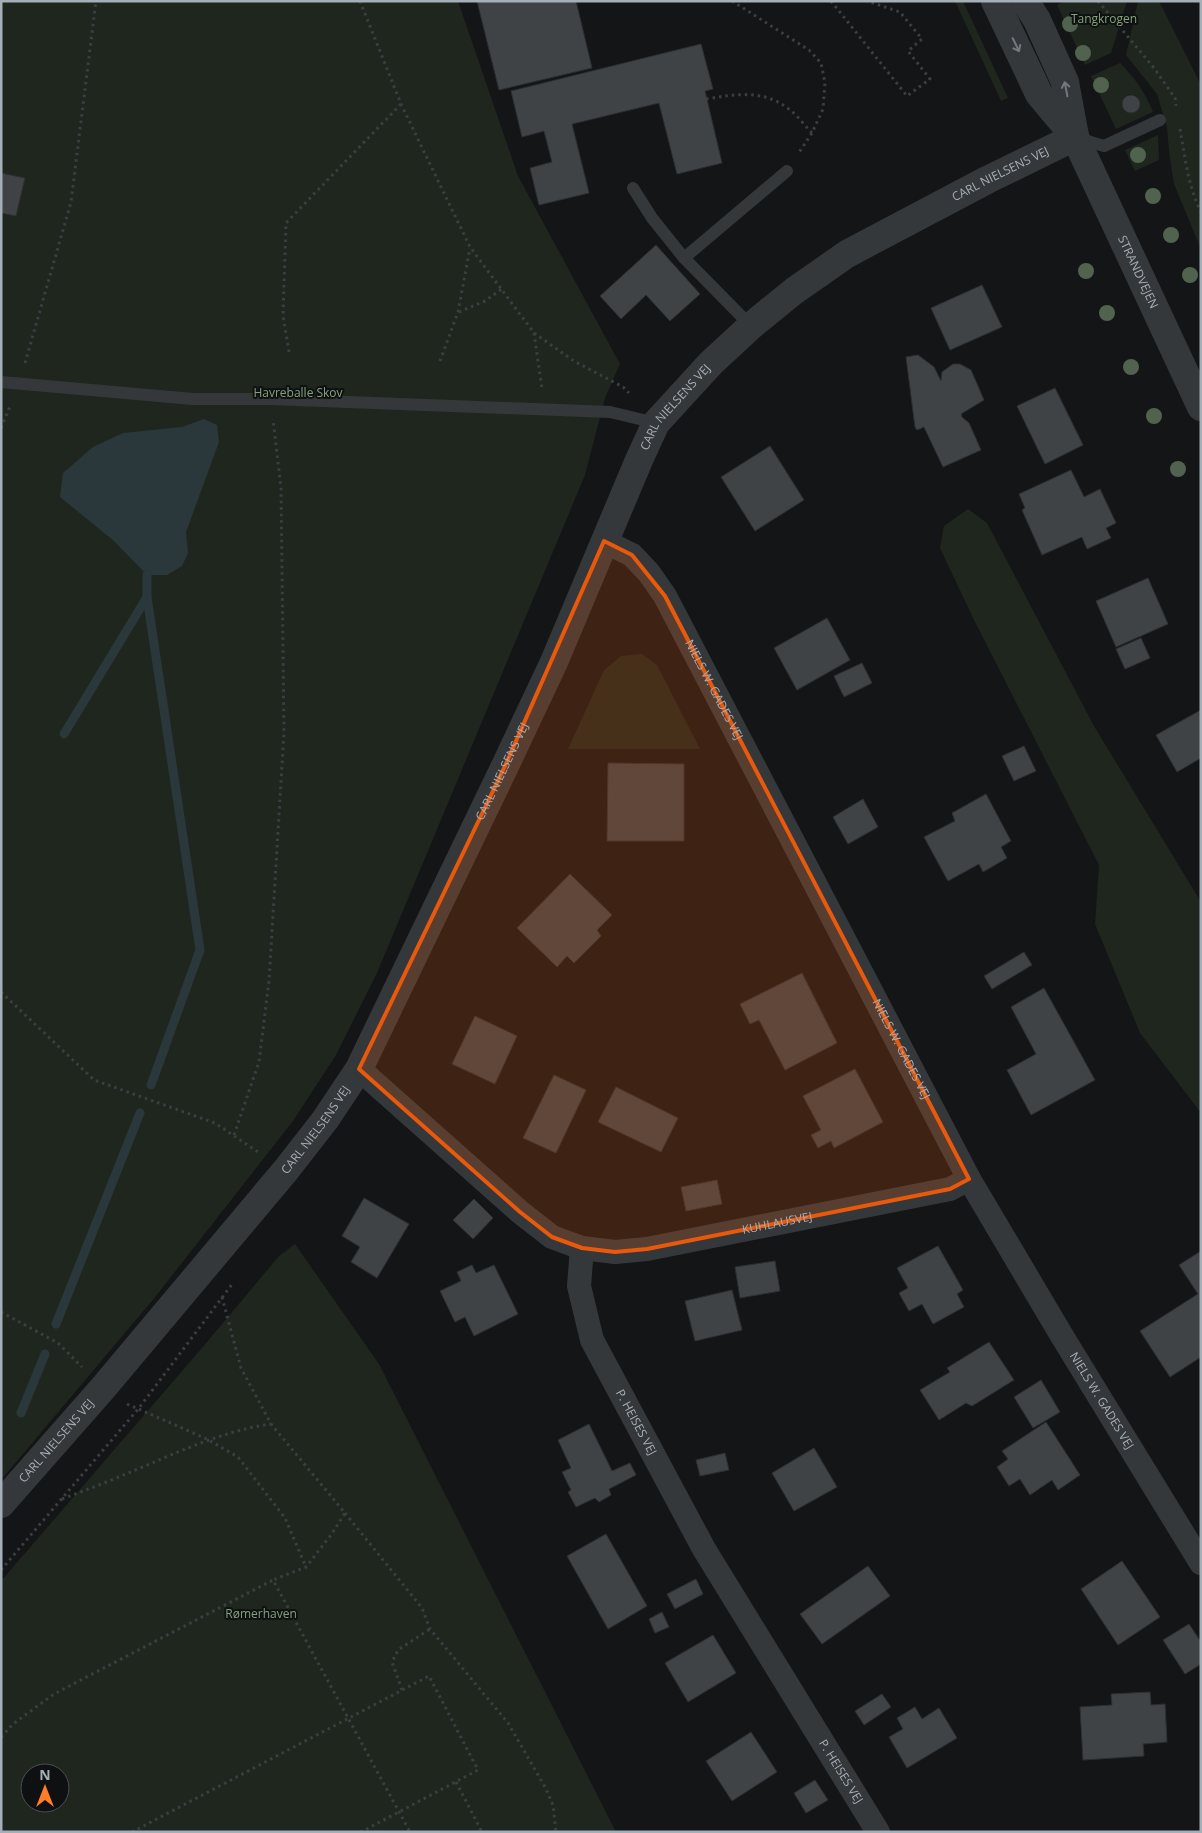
<svg xmlns="http://www.w3.org/2000/svg" width="1202" height="1833" font-family="'Open Sans',sans-serif">
	<style>
		.green { fill: #1f261e; fill-rule: evenodd }
		.water { fill: #2a373b }
		.lines { fill: none; stroke-linecap: round; stroke-linejoin: round }
		.stream { stroke: #2a373b; stroke-width: 9 }
		.building { fill: #404346; stroke: #2e2f32 }
		.path { stroke: #3b3f42; stroke-width: 3; stroke-dasharray: 2.5 4; stroke-linecap: butt }
		.service { stroke: #35383b; stroke-width: 12 }
		.minor { stroke: #35383b; stroke-width: 24 }
		.tertiary { stroke: #35383b; stroke-width: 28 }
		.tree { fill: #51634e }
		.oneway { stroke: #73797f }
		.marked { fill: #e8590c; fill-opacity: 0.2; stroke: #e8590c; stroke-width: 4; stroke-linejoin: round }
		.labels { text-anchor: middle; stroke-width: 4; stroke-linejoin: round; paint-order: stroke }
		.park-label { font-size: 12px; fill: #83a37b; stroke: #0f1011 }
		.street-label { font-size: 12px; fill: #a5afb7; stroke: #0f1011 }
	</style>
	<rect width="100%" height="100%" fill="#141516"/>
	<g class="green">
		<path d="M1,1H458L518,176L620,364L605,398L585,475L377,973L336,1055L293,1121L156,1296L1,1480Z"/>
		<path d="M955,1H963L1008,98L1001,101Z"/>
		<path d="M1064,1H1127L1111,53L1085,65L1057,5Z"/>
		<path d="M1138,1H1159L1201,85V249L1174,184L1169,152L1167,127L1157,94L1126,55Z"/>
		<path d="M1120,63C1135,78 1145,92 1153,112L1116,129L1091,76ZM1130,94L1137,96L1140,102L1138,109L1132,113L1125,111L1122,105L1124,98Z"/>
		<path d="M1158,135L1159,160L1135,171L1125,150Z"/>
		<path d="M968,509L987,523L1094,726L1201,902V1113L1140,1033L1095,924L1099,865L973,618L940,548L944,526Z"/>
		<path d="M642,654L657,665L700,749H568L604,670L621,656Z"/>
		<path d="M295,1244L379,1364L616,1832H1V1581L201,1349L279,1256ZM30,1773H60V1803H30Z"/>
	</g>
	<path class="water" d="M204,419L217,425L219,442L186,532L188,553L182,566L167,575H147L114,541L60,497L63,473L93,447L123,433L182,427Z"/>
	<g class="lines">
		<g class="stream">
			<path d="M147,575V597L200,950L151,1085"/>
			<path d="M64,734L147,597"/>
			<path d="M56,1324L140,1113"/>
			<path d="M21,1413L45,1354"/>
		</g>
	</g>
	<g class="building">
		<path d="M477,1H576L592,68L499,90Z"/>
		<path d="M701,44L713,89L705,91L722,163L677,174L659,103L572,124L589,193L539,205L530,168L552,162L544,131L522,137L511,91Z"/>
		<circle cx="1131" cy="104" r="9"/>
		<path d="M1,173L25,178L16,216L1,213Z"/>
		<path d="M656,245L700,294L670,321L646,295L621,319L600,296Z"/>
		<path d="M982,285L1002,327L950,350L931,308Z"/>
		<path d="M918,355L934,367L941,381L942,372L953,364H960L971,370L984,400L961,414L962,417L969,423L981,450L943,467L924,427L917,430L915,427L906,357Z"/>
		<path d="M1055,388L1083,445L1045,464L1017,406Z"/>
		<path d="M770,446L804,500L755,531L721,477Z"/>
		<path d="M1071,470L1084,497L1100,489L1116,523L1106,528L1111,538L1087,549L1082,537L1042,555L1022,510L1025,508L1019,494Z"/>
		<path d="M1148,578L1168,624L1116,647L1096,601Z"/>
		<path d="M827,618L850,660L797,690L774,648Z"/>
		<path d="M1141,638L1150,658L1125,669L1116,649Z"/>
		<path d="M862,663L872,683L844,697L834,676Z"/>
		<path d="M1201,710V758L1177,772L1156,735Z"/>
		<path d="M1024,746L1036,771L1014,781L1002,756Z"/>
		<path d="M608,763L684,764V841H607Z"/>
		<path d="M986,794L1011,841L1001,847L1007,858L983,872L979,864L948,881L924,837L955,821L952,813Z"/>
		<path d="M863,799L878,827L848,844L833,817Z"/>
		<path d="M570,874L612,915L597,930L601,936L574,963L567,956L557,967L517,928Z"/>
		<path d="M1024,952L1032,965L992,989L984,976Z"/>
		<path d="M802,973L837,1043L785,1070L759,1020L750,1024L740,1004Z"/>
		<path d="M1044,988L1095,1080L1031,1115L1007,1070L1036,1054L1011,1007Z"/>
		<path d="M475,1016L517,1036L495,1084L452,1064Z"/>
		<path d="M855,1069L883,1122L834,1148L831,1141L818,1148L811,1135L821,1130L803,1096Z"/>
		<path d="M554,1075L586,1090L556,1153L523,1138Z"/>
		<path d="M616,1087L678,1118L661,1152L598,1122Z"/>
		<path d="M717,1180L722,1204L686,1211L681,1187Z"/>
		<path d="M364,1198L409,1224L377,1278L351,1262L360,1247L342,1236Z"/>
		<path d="M474,1199L493,1218L473,1239L453,1220Z"/>
		<path d="M938,1246L963,1290L957,1294L964,1307L933,1324L922,1304L909,1311L899,1293L908,1288L897,1268Z"/>
		<path d="M1201,1251V1357L1170,1377L1140,1331L1198,1294L1179,1265Z"/>
		<path d="M775,1261L780,1291L740,1298L735,1267Z"/>
		<path d="M472,1265L476,1273L494,1265L518,1314L474,1336L465,1317L455,1322L440,1291L461,1281L457,1272Z"/>
		<path d="M732,1290L742,1330L695,1341L685,1301Z"/>
		<path d="M989,1342L1014,1380L972,1406L966,1403L939,1420L920,1390L950,1372L947,1368Z"/>
		<path d="M1041,1380L1060,1412L1033,1428L1014,1397Z"/>
		<path d="M1046,1422L1080,1475L1058,1490L1052,1480L1030,1495L1020,1479L1009,1486L997,1467L1008,1459L1002,1451Z"/>
		<path d="M589,1424L612,1471L630,1463L636,1475L609,1489L611,1495L599,1502L595,1498L576,1507L568,1492L571,1490L562,1472L571,1468L558,1440Z"/>
		<path d="M814,1448L837,1487L794,1511L772,1473Z"/>
		<path d="M725,1453L729,1470L700,1476L696,1460Z"/>
		<path d="M606,1534L647,1606L608,1629L567,1556Z"/>
		<path d="M1122,1561L1160,1617L1118,1645L1081,1589Z"/>
		<path d="M868,1566L890,1596L822,1644L800,1614Z"/>
		<path d="M696,1579L703,1594L675,1609L667,1594Z"/>
		<path d="M662,1612L669,1627L655,1633L649,1619Z"/>
		<path d="M1189,1624L1201,1642V1664L1185,1674L1163,1640Z"/>
		<path d="M713,1635L736,1673L688,1702L665,1663Z"/>
		<path d="M1150,1692L1151,1705L1165,1704L1167,1742L1143,1744L1144,1756L1083,1760L1080,1707L1112,1705L1111,1694Z"/>
		<path d="M882,1694L891,1707L864,1725L855,1711Z"/>
		<path d="M915,1707L922,1719L939,1708L957,1738L907,1768L889,1737L903,1729L897,1718Z"/>
		<path d="M751,1732L777,1772L732,1801L706,1761Z"/>
		<path d="M815,1780L828,1800L806,1813L794,1793Z"/>
	</g>
	<g class="lines">
		<g class="path">
			<path d="M360,1L401,104L470,247L534,333L574,361L623,387L629,393"/>
			<path d="M732,1L809,50L821,63L825,83L823,109L812,133L798,154"/>
			<path d="M831,1L907,96L930,79L908,51L922,39L900,12L867,1"/>
			<path d="M1098,1L1154,68L1175,98L1176,106"/>
			<path d="M706,99C737,94 764,89 790,110C798,116 805,126 812,133"/>
			<path d="M1180,129C1185,157 1188,186 1201,212"/>
			<path d="M459,312L485,301L502,289"/>
			<path d="M534,333L542,389"/>
			<path d="M289,352L283,316L286,223L401,104"/>
			<path d="M440,361L458,312L470,248"/>
			<path d="M25,363L71,202L96,1"/>
			<path d="M1,428L11,404"/>
			<path d="M1,992L94,1080L215,1123L261,1154"/>
			<path d="M234,1135L259,1062L269,981L284,732L281,488L273,419"/>
			<path d="M222,1297L241,1368L271,1424L345,1513L331,1535L306,1567L273,1580"/>
			<path d="M1,1312L58,1343L82,1367"/>
			<path d="M127,1404L207,1439L238,1457L285,1518L306,1567"/>
			<path d="M62,1499C86,1490 110,1481 133,1471C179,1452 222,1431 271,1424"/>
			<path d="M345,1513L422,1608L430,1629L508,1723L545,1787L553,1805L556,1832"/>
			<path d="M1,1570L139,1408L233,1283"/>
			<path d="M402,1690L392,1662L398,1650L430,1629"/>
			<path d="M1,1737L13,1724L54,1694L273,1580L410,1832"/>
			<path d="M456,1782L482,1832"/>
			<path d="M132,1832L429,1676L478,1770L361,1832"/>
		</g>
		<g class="service">
			<path d="M1077,138L1104,146L1160,120"/>
			<path d="M633,188L652,218L684,258L751,326"/>
			<path d="M684,258L787,171"/>
			<path d="M1,382L193,399H271L610,412L656,423"/>
		</g>
		<g class="minor">
			<path id="s1" d="M604,541L632,555L649,573L665,596L969,1179L1062,1336L1201,1563"/>
			<path id="s2" d="M359,1069L520,1212L552,1237L582,1248L579,1286L592,1340L704,1549L878,1832"/>
			<path id="s3" d="M582,1248L615,1252L647,1249L950,1189L969,1179"/>
		</g>
		<g class="tertiary">
			<path id="s4" d="M995,1L1039,94L1075,137L1201,407"/>
			<path d="M1025,1L1037,20L1065,82L1075,136"/>
			<path id="s5" d="M1,1504L103,1388L286,1170L325,1120L359,1069L505,766L554,662L639,460L656,423L711,363L751,326L794,291L847,254L987,180L1075,137"/>
		</g>
	</g>
	<g class="tree">
		<circle cx="1070" cy="24" r="8"/>
		<circle cx="1083" cy="53" r="8"/>
		<circle cx="1101" cy="85" r="8"/>
		<circle cx="1138" cy="155" r="8"/>
		<circle cx="1153" cy="196" r="8"/>
		<circle cx="1171" cy="235" r="8"/>
		<circle cx="1086" cy="271" r="8"/>
		<circle cx="1190" cy="275" r="8"/>
		<circle cx="1107" cy="313" r="8"/>
		<circle cx="1131" cy="367" r="8"/>
		<circle cx="1154" cy="416" r="8"/>
		<circle cx="1178" cy="469" r="8"/>
	</g>
	<defs><path id="oneway-shaft" d="M-6 0H5M1.5-3L5.5 0L1.5 3" fill="none" stroke-width="1.6" stroke-linecap="round" stroke-linejoin="round" transform="scale(1.25)"/></defs>
	<g class="oneway">
		<use href="#oneway-shaft" transform="translate(1016 45) rotate(64)"/>
		<use href="#oneway-shaft" transform="translate(1066 89) rotate(-101)"/>
	</g>
	<path class="marked" d="M604,541L632,555L665,596L969,1179L950,1189L647,1249L615,1252L582,1248L552,1237L520,1212L359,1069L505,766Z"/>
	<g class="labels">
		<g class="park-label">
			<text x="1104" y="23">Tangkrogen</text>
			<text x="298" y="397">Havreballe Skov</text>
			<text x="261" y="1618">Rømerhaven</text>
		</g>
		<g class="street-label">
			<text dy="4" stroke="none"><textPath href="#s5" startOffset="1704">CARL NIELSENS VEJ</textPath></text>
			<text dy="4" stroke="none"><textPath href="#s4" startOffset="308">STRANDVEJEN</textPath></text>
			<text dy="4" stroke="none"><textPath href="#s5" startOffset="1299">CARL NIELSENS VEJ</textPath></text>
			<text dy="4" stroke="none"><textPath href="#s1" startOffset="190">NIELS W. GADES VEJ</textPath></text>
			<text dy="4" stroke="none"><textPath href="#s5" startOffset="894">CARL NIELSENS VEJ</textPath></text>
			<text dy="4" stroke="none"><textPath href="#s1" startOffset="595">NIELS W. GADES VEJ</textPath></text>
			<text dy="4" stroke="none"><textPath href="#s5" startOffset="489">CARL NIELSENS VEJ</textPath></text>
			<text dy="4" stroke="none"><textPath href="#s3" startOffset="198">KUHLAUSVEJ</textPath></text>
			<text dy="4" stroke="none"><textPath href="#s1" startOffset="1000">NIELS W. GADES VEJ</textPath></text>
			<text dy="4" stroke="none"><textPath href="#s2" startOffset="475">P. HEISES VEJ</textPath></text>
			<text dy="4" stroke="none"><textPath href="#s5" startOffset="84">CARL NIELSENS VEJ</textPath></text>
			<text dy="4" stroke="none"><textPath href="#s2" startOffset="880">P. HEISES VEJ</textPath></text>
		</g>
	</g>
	<rect width="1202" height="1833" fill="none" stroke="#a5afb7" stroke-width="5"/>
	<g transform="translate(45 1788)"><circle r="24" fill="#0f1011" stroke="#4b5053"/>
	<path d="M0-4L9 19L0 12L-9 19Z" fill="#fd7e26"/>
	<text y="-8" font-size="14" font-weight="bold" text-anchor="middle" fill="#a5afb7">N</text>
	</g>
</svg>
